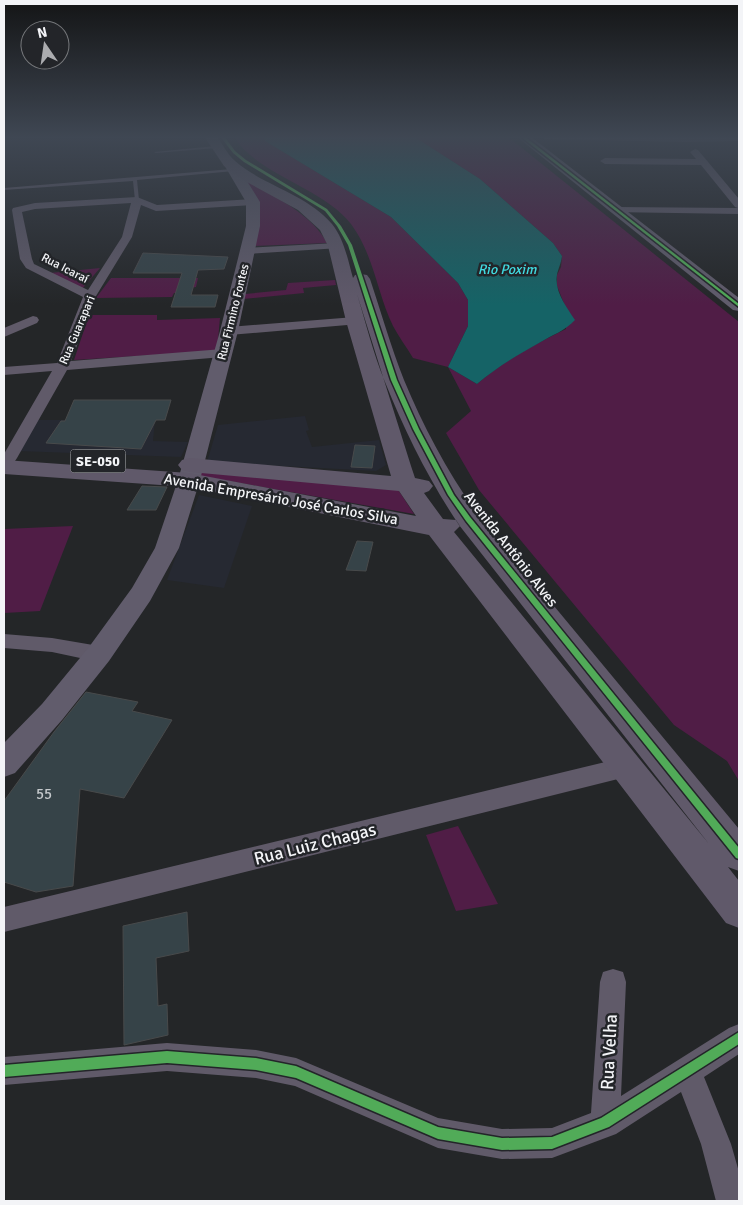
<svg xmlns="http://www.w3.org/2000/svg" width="743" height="1205" font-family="Signika,sans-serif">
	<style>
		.built { fill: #262932 }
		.green { fill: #501d46 }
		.water { fill: #156366 }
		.building { fill: #364348; stroke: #484a4b }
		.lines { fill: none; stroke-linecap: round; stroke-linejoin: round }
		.lane { fill: #605a69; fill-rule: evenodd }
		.street { fill: #605a69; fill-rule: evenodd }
		.secondary { fill: #615c6c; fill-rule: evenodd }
		.primary { fill: #60596a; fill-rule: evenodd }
		.cycleway-casing { stroke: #232529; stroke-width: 3 }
		.cycleway { fill: #51ab58; fill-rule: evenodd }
		.labels { text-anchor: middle; stroke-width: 5; stroke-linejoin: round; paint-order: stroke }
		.far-street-label { font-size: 12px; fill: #f3f4f7; stroke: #232529 }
		.far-water-label { font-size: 14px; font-style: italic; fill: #41dbe1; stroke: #232529 }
		.shield { fill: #232529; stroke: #b5b6b9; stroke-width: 1 }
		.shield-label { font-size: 14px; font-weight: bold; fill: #f3f4f7 }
		.street-label { font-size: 15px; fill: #f3f4f7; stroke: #232529 }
		.near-number-label { font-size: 15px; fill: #c4c8cb }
		.near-street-label { font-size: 18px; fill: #f3f4f7; stroke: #232529 }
	</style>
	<rect width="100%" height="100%" fill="#242628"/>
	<g class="built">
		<path d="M305,416L309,430L306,431L312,447L379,440L386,465L376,471L207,462L218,425Z"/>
		<path d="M38,420H155L153,441L188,442L181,457L18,451Z"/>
		<path d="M199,495L252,506L224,588L167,580Z"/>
	</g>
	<g class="green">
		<path d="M234,136H263L265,141L391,217L458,283L468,300V326L448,367L477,384C503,361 535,344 566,329L565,306L557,286V275L561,267L562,256L553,243L480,179L413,136H507L739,322V781L727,761L674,725L479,490L446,433L471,411L448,367L413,358C407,348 399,337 393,326C377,293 374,255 351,224C324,188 255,174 234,136Z"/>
		<path d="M237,175C267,193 311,212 327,243L254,246L258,218Z"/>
		<path d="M100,268L82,289L50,273Z"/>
		<path d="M111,278H198L196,287L189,288L188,293H174L172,297L96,298Z"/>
		<path d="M335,280L336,285L303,288L304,293L243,299L245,294L286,290L288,283Z"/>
		<path d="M89,315H157V320L220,318L217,351L74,360Z"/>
		<path d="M197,469L397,488L414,514L195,475Z"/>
		<path d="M73,526L40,611L4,613V529Z"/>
		<path d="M458,826L498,904L456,911L426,835Z"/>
	</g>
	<path class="water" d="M263,136H413L480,179L553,243L562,256C561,264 558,269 557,275C554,291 567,308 575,320C565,331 552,335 539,343C517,355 496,368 477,384L448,367L468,326V300L458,283L391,217L265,141Z"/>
	<g class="building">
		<path d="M143,253L228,257L224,269L198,270L191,295H218L215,307H171L182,273H133Z"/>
		<path d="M74,400H171L165,420H156L141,449L46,443L61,421H65Z"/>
		<path d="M355,445L375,446L372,468L351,467Z"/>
		<path d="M142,486L167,487L156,510H127Z"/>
		<path d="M357,541L373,542L366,571L346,570Z"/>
		<path d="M86,692L138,702L132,711L172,720L124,798L80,789L73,886L36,892L4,882V801L54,732Z"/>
		<path d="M187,912L189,951L156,958L158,1006L167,1004L168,1035L124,1045L123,926Z"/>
	</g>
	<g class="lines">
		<g class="lane">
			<path d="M216,146L217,148L156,153L154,152Z"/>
			<path d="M232,169L234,171L137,180L139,200L137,201L135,200L133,181L4,190V188Z"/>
		</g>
		<g class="street">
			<path d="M540,136H739V141L686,142L544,139Z"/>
			<path d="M695,149L698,150L739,199V214L611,212L610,210L615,207L738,208L735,207L701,165L605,164L600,161L605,158L696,159L690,152Z"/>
			<path d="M137,197L157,205L253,199L258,202L253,205L156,211L141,205L132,237L96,296L71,361L223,349L230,353L223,357L67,370L17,458L15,461H4V454L52,371L4,375V367L57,363L83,297L26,268L20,259L12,210L13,208L35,203ZM131,203L122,237L88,290L34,264L32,259L22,212L35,209Z"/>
			<path d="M336,243L340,244L342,246L340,248L247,254L241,251L247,248Z"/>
			<path d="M33,316L37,317L39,320L37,323L4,337V328Z"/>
			<path d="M355,317L359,318L361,321L359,324L229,335L223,331L229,327Z"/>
			<path d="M4,634L52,638L99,646L106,649L109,654L106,659L99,662L52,652L4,648Z"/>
			<path d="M626,757L634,760L637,767L634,774L626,777L4,932V907Z"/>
			<path d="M613,969L623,972L626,982L621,1096L729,1028L739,1024V1054L704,1077L731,1144L739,1172V1201H716L701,1144L681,1092L616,1134L552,1158L502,1159L438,1148L295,1086L256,1078L167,1071L4,1085V1057L167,1043L256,1050L296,1058L438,1118L502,1129L552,1128L591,1113L600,982L603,972Z"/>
		</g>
		<g class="secondary">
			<path d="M516,136H530L739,298V311L733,310Z"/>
			<path d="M229,159L234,160L260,202V226L238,331L200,480L179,548L150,601L109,661L62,720L15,773L4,777V743L42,704L89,647L132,588L155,548L178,480L220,331L246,226V202L223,163Z"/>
		</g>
		<path class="primary" d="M204,136H217C222,144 228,155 235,161C264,186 307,194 332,224C344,239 348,260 353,278L355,275L361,274L367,275L370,279C381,312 391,347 404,380C423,426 448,473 477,513L739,829V871L728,867L739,881V928L726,923L429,535L189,487L4,474V460L189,473L416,516L399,491L190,472L182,470L178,465L182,460L190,458L391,476L346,321L328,246L320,230L298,210L245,181L224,166ZM357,294C366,323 373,353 385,382C405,432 429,480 459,525L709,844L454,532L460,526L456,520L443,519L424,493L429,491L433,486L429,481L415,478L411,466Z"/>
		<g class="cycleway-casing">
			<g id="cycleway">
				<path d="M220,136H224L235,151L246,160L327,209L341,226L352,245L397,380L419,429L454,495L470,517L739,848V859L736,858L466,521L448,495L413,429L391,380L348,245L337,226L325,211L244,162L233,153Z"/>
				<path d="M520,136H524L739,304V307Z"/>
				<path d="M739,1032V1044L609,1127L552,1149L502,1150L438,1139L296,1078L256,1070L167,1063L4,1077V1065L167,1051L256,1058L296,1066L438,1127L502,1138L552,1137L601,1118Z"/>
			</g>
		</g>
		<use href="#cycleway" class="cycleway"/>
	</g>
	<linearGradient id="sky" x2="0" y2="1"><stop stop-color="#141516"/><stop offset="0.45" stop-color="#3f4753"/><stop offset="1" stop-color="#3f4753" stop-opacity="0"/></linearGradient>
	<rect width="743" height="305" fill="url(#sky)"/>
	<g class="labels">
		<g class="far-street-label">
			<text transform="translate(65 268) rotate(27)" y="4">Rua Icaraí</text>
			<text transform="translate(233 312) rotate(-76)" y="4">Rua Firmino Fontes</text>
			<text transform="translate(77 330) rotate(-67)" y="4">Rua Guarapari</text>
		</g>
		<g class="far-water-label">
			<text x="507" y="274">Rio Poxim</text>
		</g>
		<rect class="shield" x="70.5" y="449.5" width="55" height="23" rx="4"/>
		<g class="shield-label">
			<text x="98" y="466">SE-050</text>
		</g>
		<g class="street-label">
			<text transform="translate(281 499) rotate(10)" y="5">Avenida Empresário José Carlos Silva</text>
			<text transform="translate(511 549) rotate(52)" y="5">Avenida Antônio Alves</text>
		</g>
		<g class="near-number-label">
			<text x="44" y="799">55</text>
		</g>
		<g class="near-street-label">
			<text transform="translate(315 844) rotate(-14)" y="6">Rua Luiz Chagas</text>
			<text transform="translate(609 1052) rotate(-87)" y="6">Rua Velha</text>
		</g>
	</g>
	<rect width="743" height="1205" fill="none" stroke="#f3f4f7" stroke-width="10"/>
	<g transform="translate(45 45) rotate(347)"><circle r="24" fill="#232529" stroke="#76787b"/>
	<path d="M0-4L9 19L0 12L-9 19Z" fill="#abacaf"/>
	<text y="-8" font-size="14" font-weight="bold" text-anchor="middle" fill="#f3f4f7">N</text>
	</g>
</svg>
